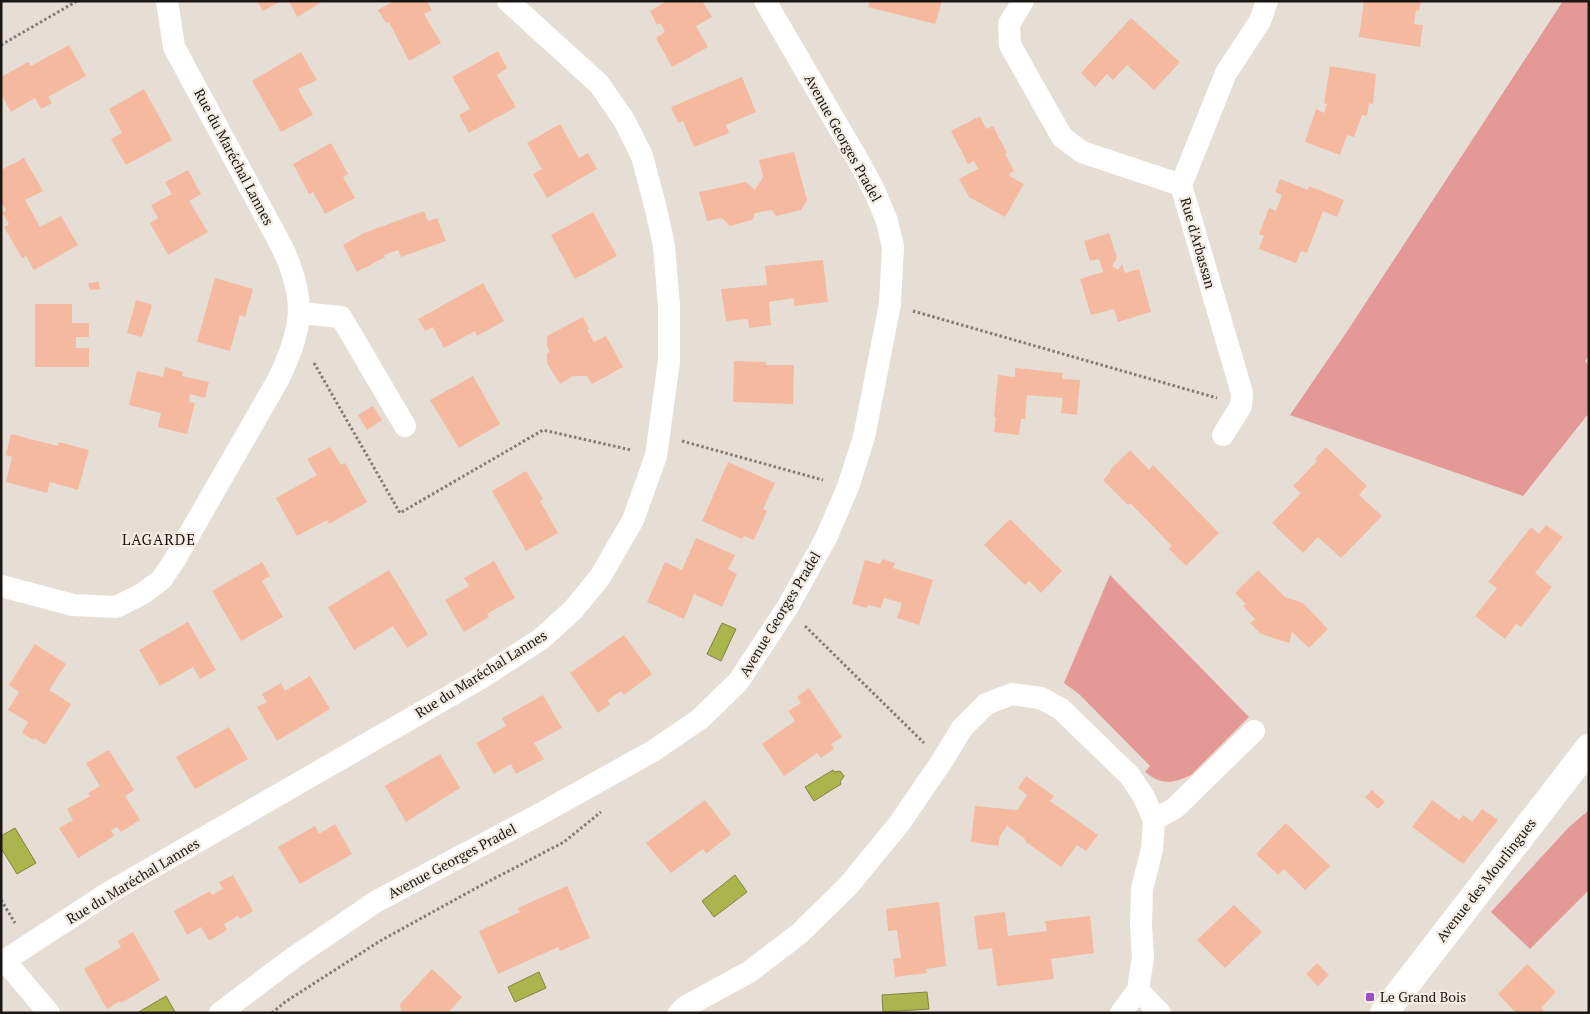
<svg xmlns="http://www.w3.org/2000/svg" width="1590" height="1014" font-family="'PT Serif',serif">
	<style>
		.green { fill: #e59997 }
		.water { fill: #aab54d; stroke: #7f863c }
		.building { fill: #f5b9a0 }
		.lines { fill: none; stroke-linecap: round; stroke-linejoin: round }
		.path { stroke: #817c75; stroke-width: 3; stroke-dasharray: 2.5 2.5; stroke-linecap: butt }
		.street { stroke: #fff; stroke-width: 22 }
		.secondary { stroke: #fff; stroke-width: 28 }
		.poi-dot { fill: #9850c3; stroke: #f4ebe2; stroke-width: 2 }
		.labels { text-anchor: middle; stroke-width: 4.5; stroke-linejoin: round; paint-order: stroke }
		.street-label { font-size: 14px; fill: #1a1714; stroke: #f4ebe2 }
		.poi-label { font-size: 14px; fill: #1a1714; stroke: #f4ebe2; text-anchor: start }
		.neighbourhood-label { font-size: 15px; letter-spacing: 1px; fill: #1a1714; stroke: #f4ebe2 }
	</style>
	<rect width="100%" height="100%" fill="#e6ded5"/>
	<g class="green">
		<path d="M1563,1H1589V355L1585,361L1589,366V413L1523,496L1290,415L1346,333Z"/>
		<path d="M1110,575L1249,717L1191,775C1173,784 1161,785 1145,772L1150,766L1079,694L1064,683Z"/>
		<path d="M1589,810V890L1530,949L1491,912L1569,827Z"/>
	</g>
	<g class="water">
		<path d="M722,623L736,629L721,661L707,654Z"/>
		<path d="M833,770L834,772L840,771L844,776L840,782L841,784L814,801L805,787Z"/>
		<path d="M15,828L36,863L17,874L1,848V836Z"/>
		<path d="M735,875L747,892L714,917L702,901Z"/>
		<path d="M539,972L546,988L515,1002L508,987Z"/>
		<path d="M927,992L929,1009L883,1012L882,995Z"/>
		<path d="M166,996L175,1012L137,1013Z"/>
	</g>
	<g class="building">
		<path d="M257,1H281L263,11Z"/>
		<path d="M289,1H324L297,17Z"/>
		<path d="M394,1H427L432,10L424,14L441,43L409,61L389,22L386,23L378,10Z"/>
		<path d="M667,1H702L712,17L696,26L708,47L672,67L656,38L665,32L660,23L657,25L650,11Z"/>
		<path d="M870,1H942L935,24L868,7Z"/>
		<path d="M1364,1H1421L1419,11L1416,10L1414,24L1423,25L1420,47L1359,37Z"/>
		<path d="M1131,18L1180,62L1154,90L1127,65L1113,80L1107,74L1095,87L1081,73Z"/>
		<path d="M69,45L86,76L48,97L52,103L41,109L35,98L11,112L1,94V77L28,62L31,66Z"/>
		<path d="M498,51L507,68L497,75L516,107L469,133L459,115L470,109L452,77Z"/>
		<path d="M301,52L317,80L298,89L313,115L281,132L252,81Z"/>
		<path d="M1330,66L1376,74L1373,104L1369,103L1367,116L1362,115L1354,137L1347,135L1340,155L1305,142L1316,109L1324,113L1327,104L1324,103Z"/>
		<path d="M742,77L756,112L726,125L729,133L694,147L683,121L678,123L671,107Z"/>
		<path d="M144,89L172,140L126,165L111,139L122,133L109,109Z"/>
		<path d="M980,116L986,129L993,126L1007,153L1005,154L1014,171L1009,174L1011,177L1024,184L1005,217L969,197L959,179L978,169L974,161L968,164L951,131Z"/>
		<path d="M560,124L579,158L588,153L597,169L547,198L533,174L542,169L527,143Z"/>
		<path d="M331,143L348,174L343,177L355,198L325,214L313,192L309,194L293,164Z"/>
		<path d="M794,152L807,200L801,210L776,216L772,210L755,213L752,220L730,226L722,218L707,221L699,192L746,182L755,190L763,177L759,160Z"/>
		<path d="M24,158L43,191L25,200L40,227L61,216L78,245L34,270L26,256L22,258L4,227L9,224L2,212L6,210L1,202V170Z"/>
		<path d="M188,170L201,194L189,201L208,232L168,255L150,223L158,218L151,205L172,194L165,182Z"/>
		<path d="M1280,179L1308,190L1309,186L1344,200L1337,217L1323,211L1307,253L1301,251L1296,263L1259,249L1264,236L1259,234L1269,208L1276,211L1282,195L1275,192Z"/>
		<path d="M424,211L428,221L437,218L446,241L401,257L398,250L384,255L385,257L357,272L343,245L364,233Z"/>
		<path d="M593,212L617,256L575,279L551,235Z"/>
		<path d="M1109,233L1117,258L1112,266L1118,270L1122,264L1125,273L1139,269L1151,312L1118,322L1114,309L1091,315L1080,279L1103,272L1099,259L1090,261L1084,241Z"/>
		<path d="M823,260L828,302L794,306V298L769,302L771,325L749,328L748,319L726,321L721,289L767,285L765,266Z"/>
		<path d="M215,278L253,289L245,317L240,315L230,351L197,342Z"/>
		<path d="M99,282L100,289L90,290L88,283Z"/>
		<path d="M483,283L504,321L477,336L475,331L444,348L433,327L425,331L418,319Z"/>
		<path d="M136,300L152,305L142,337L127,333Z"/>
		<path d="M35,304H72V323H89V337H76V348H89V367H35Z"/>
		<path d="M583,317L589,329L587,330L594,342L606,336L623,367L592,384L587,376H573L560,384L547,363V353L550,352L547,346V336Z"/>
		<path d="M734,361L766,362V365H794L793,404L733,402Z"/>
		<path d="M165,367L183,372L182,376L209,382L205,398L190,394L189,402L195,403L187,434L158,427L161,413L129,405L137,371L163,377Z"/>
		<path d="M1015,368L1063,373L1062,379L1080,380L1077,415L1061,413L1063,398L1027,395L1025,419H1021L1019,435L994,432L996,417H994L998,375L1015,377Z"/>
		<path d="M473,376L500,424L459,448L430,400Z"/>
		<path d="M373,406L382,420L367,430L358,415Z"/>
		<path d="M11,434L58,446L59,442L89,450L78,490L50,482L47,493L6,482L12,457L6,455Z"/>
		<path d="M330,447L341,465L345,463L367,502L329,524L327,520L297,536L276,498L317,475L307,459Z"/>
		<path d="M1326,447L1367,486L1359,495L1382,516L1341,558L1318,537L1303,553L1272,523L1301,493L1293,486L1317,461L1315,459Z"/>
		<path d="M1130,450L1149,470L1153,465L1219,533L1186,566L1169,549L1172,546L1130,503L1128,505L1103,480L1111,471L1110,470Z"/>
		<path d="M728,462L775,483L763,509L767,511L754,540L744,536L742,539L702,521Z"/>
		<path d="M526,471L543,499L540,501L558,533L526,551L492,491Z"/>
		<path d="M1010,519L1062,571L1041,593L1029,581L1025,585L984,545Z"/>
		<path d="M1546,525L1563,537L1535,573L1552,587L1521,627L1516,624L1505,639L1475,616L1497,588L1488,582L1531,527L1539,534Z"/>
		<path d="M696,538L735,555L728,569L737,574L722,607L694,594L684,619L647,602L665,562L682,570Z"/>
		<path d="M882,559L895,563L893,568L933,580L919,625L897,618L902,603L884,598L881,608L869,605L866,608L852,604L865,560L880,564Z"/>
		<path d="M494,561L515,598L487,614L489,617L464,632L445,600L469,586L464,578Z"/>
		<path d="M262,562L270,576L262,581L283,617L241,641L212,591Z"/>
		<path d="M389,570L428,634L407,648L393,626L354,650L328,607Z"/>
		<path d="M1258,570L1285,597L1303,603L1328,629L1309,648L1292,632L1289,643L1261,634L1250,623L1255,619L1243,606L1246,604L1235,593Z"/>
		<path d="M188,622L216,670L200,679L193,667L160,686L139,650Z"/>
		<path d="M624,635L652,674L624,695L621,691L608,700L610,704L598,713L570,673Z"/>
		<path d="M35,644L66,664L49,690L71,704L45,745L35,738L33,740L22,733L28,722L8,710L19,692L9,685Z"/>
		<path d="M310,676L330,709L277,741L257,707L267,702L262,694L281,683L285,691Z"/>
		<path d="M809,688L842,737L831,744L834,749L821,758L817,753L784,776L762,744L795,721L788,711L801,703L797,697Z"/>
		<path d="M543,695L562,728L534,743L544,759L516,774L511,764L494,774L476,743L506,726L502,718Z"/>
		<path d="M229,727L248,759L195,789L176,757Z"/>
		<path d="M109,750L134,790L125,796L140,820L121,832L117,827L111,830L114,836L78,858L59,828L73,820L67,809L90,796L88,793L100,786L86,763Z"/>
		<path d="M440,754L460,788L406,822L385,786Z"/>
		<path d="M1026,776L1054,796L1050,801L1098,835L1086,851L1077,845L1061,867L1026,842L1024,838L1007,826L1000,836L998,846L971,842L975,806L1017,810L1027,795L1018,788Z"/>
		<path d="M1372,790L1385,802L1378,809L1365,797Z"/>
		<path d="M705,800L731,834L706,854L703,849L671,873L646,843Z"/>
		<path d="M1432,800L1459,820L1463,815L1472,822L1482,809L1498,820L1463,864L1412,827Z"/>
		<path d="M1286,823L1330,866L1305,890L1284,869L1278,875L1256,854Z"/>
		<path d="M335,824L352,854L300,884L278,847L315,826L319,834Z"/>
		<path d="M233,875L253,911L240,919L238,916L224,924L227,930L209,941L201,927L187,935L174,911L210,891L212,895L223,889L219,882Z"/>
		<path d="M567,886L590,938L560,951L558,947L498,974L479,931L520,912L518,908Z"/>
		<path d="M939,902L946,966L926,969L927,973L895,977L893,959L901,958L897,930L888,931L886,909Z"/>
		<path d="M1234,905L1262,932L1225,968L1197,940Z"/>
		<path d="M1005,912L1008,936L1047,931L1045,921L1090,916L1094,953L1051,959L1054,979L997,986L992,948L978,950L974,916Z"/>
		<path d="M133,932L160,980L121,1003L120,1001L107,1009L84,969L121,947L118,941Z"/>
		<path d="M1317,963L1329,975L1318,986L1306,974Z"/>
		<path d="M1527,964L1556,992L1541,1008L1544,1010L1542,1013H1516L1498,994Z"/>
		<path d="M432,969L462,997L448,1013H401L400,1004Z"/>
	</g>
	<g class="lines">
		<g class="path">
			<path d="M1,45L77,1"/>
			<path d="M913,311L1217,398"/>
			<path d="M314,363L400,513L543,430L631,450"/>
			<path d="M682,441L823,480"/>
			<path d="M805,626L924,743"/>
			<path d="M1,900L15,923"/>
			<path d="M272,1013L285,1002L380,941L478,887L564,842L601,812"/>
		</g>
		<g class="street">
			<path d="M1023,1L1009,24L1010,45L1062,137L1082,152L1181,185"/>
			<path d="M300,313L341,317L405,426"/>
			<path d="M1223,435L1241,406L1242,393L1181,185L1226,73L1260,21L1267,1"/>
			<path d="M1,586L73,605L116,607L142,594L161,580L174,561L278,380C303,328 307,300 282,247L174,47L167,1"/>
			<path d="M1154,820L1175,808L1254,731"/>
			<path d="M5,961L49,1013"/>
			<path d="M1,963L108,893L481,678L541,639L573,610L600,577L633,520L656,456L669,361V306L664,246L656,209L642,156L624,120L599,84L508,1"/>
			<path d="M1138,990L1160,1013"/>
			<path d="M220,1013L293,958L377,901L542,813L653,751L700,719L738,682L787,608L826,538L848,487L864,437L890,304L893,247L887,221L874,190L859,162L765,1"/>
			<path d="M679,1013L685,1007L749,972L799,934L848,886L899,824L942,761L962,728L986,704L1012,694L1041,698L1061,709L1130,776L1144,797L1154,820L1152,849L1142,889L1141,925L1143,957L1138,990L1121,1013"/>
		</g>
		<path class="secondary" d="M1384,1013L1589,748"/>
	</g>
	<rect class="poi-dot" x="1365" y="992" width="10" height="10" rx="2.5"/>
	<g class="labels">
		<g class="street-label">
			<text transform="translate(843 138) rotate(61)" y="5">Avenue Georges Pradel</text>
			<text transform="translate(234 157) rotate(62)" y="5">Rue du Maréchal Lannes</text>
			<text transform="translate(1198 243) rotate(74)" y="5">Rue d'Arbassan</text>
			<text transform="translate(780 614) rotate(-59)" y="5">Avenue Georges Pradel</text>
			<text transform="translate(481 674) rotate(-32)" y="5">Rue du Maréchal Lannes</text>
			<text transform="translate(452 861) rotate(-28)" y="5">Avenue Georges Pradel</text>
			<text transform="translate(1486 880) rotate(-52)" y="5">Avenue des Mourlingues</text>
			<text transform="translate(133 881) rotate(-31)" y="5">Rue du Maréchal Lannes</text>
		</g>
		<g class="poi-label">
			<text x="1380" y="1002">Le Grand Bois</text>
		</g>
		<g class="neighbourhood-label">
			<text x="159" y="545">LAGARDE</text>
		</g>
	</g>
	<rect width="1590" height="1014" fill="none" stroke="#1a1714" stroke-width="5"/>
</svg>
